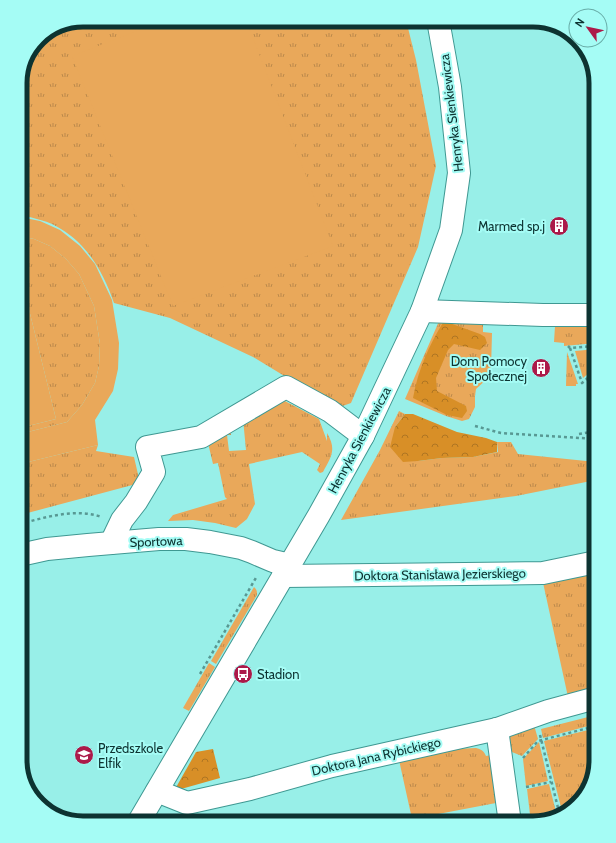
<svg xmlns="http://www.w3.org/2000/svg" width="616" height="843" font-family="Cabin,sans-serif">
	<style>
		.grass { fill: url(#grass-tufts) }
		.forest { fill: url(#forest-crowns) }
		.pitch { fill: #e9a85a }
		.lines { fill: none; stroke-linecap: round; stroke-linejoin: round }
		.minor-casing { stroke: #3f9892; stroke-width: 24 }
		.major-casing { stroke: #3f9892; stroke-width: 24 }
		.path { stroke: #589893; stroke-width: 2.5; stroke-dasharray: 3 3; stroke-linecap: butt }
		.minor { stroke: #fff; stroke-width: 22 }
		.major { stroke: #fff; stroke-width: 22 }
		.labels { text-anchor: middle; stroke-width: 4; stroke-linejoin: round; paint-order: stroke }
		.street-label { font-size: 13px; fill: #0d3331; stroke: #a5fcf5 }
		.poi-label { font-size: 13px; fill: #0d3331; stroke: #a5fcf5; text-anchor: end }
		.rim { fill: none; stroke: #0d3331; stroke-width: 5 }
	</style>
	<defs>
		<pattern id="grass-tufts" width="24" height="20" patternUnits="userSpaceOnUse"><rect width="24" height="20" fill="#e9a85a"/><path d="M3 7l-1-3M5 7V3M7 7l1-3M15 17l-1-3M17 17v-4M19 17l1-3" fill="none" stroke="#bb894b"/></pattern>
		<pattern id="forest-crowns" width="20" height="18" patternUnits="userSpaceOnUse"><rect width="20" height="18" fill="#d88f27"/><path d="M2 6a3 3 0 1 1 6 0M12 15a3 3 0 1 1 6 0" fill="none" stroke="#ae7522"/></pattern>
	</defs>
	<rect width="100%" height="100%" fill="#98efe8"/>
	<g class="grass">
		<path d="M83,20H406L416,60L436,166L418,247L351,403L337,408L253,357L170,318L114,303C104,274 88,245 61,229C49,221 34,218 20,215V79L41,36Z"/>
		<path d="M20,236L34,239L50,246L66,259L79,274L94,306L100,344L99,366L95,383L82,405L67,422L20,434V428L56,419L20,273Z"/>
		<path d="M440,319L483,324V332L492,333L491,370L489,377L476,389L475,396V407L469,419L462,421L446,416L405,399Z"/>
		<path d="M596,320V343L564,346V343L554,342L555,326Z"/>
		<path d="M596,349V367L583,378L575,351Z"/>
		<path d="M567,352L578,384H576V386H566Z"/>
		<path d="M281,399L319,419L327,441V433C337,450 331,457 323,472L320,473L317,470L320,464L302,452L249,464L255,504L247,519L236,528L215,523L193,520L168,521L173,515L227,499L225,497L218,463L213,464L208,443L230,424L231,435H227L229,451L246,450L243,419Z"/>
		<path d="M399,411L405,414L395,427L418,461L442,458L473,457L498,452L497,442H511L518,454L596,462V480L516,496L341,520L380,450Z"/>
		<path d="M98,445L96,451L134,457L140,483L20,515V464Z"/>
		<path d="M596,568V690L568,697L542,578Z"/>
		<path d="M254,587C257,590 257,591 257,595L216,664L211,661Z"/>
		<path d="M209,663L215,667L189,711L183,708Z"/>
		<path d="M596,715V724L543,738L541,729Z"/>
		<path d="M534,725L538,739L522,756L507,750L505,732Z"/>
		<path d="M596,728V760L587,792L565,814L563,815L544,741Z"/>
		<path d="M539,742L548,781L526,786L523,759Z"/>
		<path d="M476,748C481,749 484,751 486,756L491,755L496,803L412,819L399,760L454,749Z"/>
		<path d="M549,784L557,816L531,823L527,789Z"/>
	</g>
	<g class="forest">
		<path d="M444,321L480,334L485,337L487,343L480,350L454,344L448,350L436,378L437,391L466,406L467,411L462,418L447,415L413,398C418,370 429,345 444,321Z"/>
		<path d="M405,414H413L457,432L486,438L497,442V452L473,457L442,458L418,461L403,462L390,447L395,427Z"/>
		<path d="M213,749L220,778L174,791L196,752Z"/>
	</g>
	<g class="pitch">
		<path d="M165,20H246L333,246L173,306L72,56Z"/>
		<path d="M20,217L40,221L60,230L80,246L95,264L112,300L119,343L118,369L113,391L95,420L98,445L20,464V434L67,422L82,405L95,383L99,366L100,344L94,306L79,274L66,259L50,246L34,239L20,236Z"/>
		<path d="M20,273L56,419L20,428Z"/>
	</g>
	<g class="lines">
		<g class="minor-casing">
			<g id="minor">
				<path d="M422,311L543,315H596"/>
				<path d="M111,543L122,520L136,502L154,472L147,447L201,437L286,387L330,411L363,436"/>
				<path d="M20,555L47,549L88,545L159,539H186L210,542L241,548L252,552L273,561L290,565"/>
				<path d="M283,576L543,573L596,562"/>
				<path d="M497,729L510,823"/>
				<path d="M157,791L187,803L250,789L332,766L497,729L548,711L596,698"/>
			</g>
		</g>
		<g class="major-casing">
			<path id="major" d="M138,823L319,515L363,436L422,311L451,230L459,173L450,87L438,20"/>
		</g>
		<g class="path">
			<path d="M568,346L570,348L596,346"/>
			<path d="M570,348L582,383L596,371"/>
			<path d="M588,425H596"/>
			<path d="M475,426L501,433L596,439"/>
			<path d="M579,434L596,431"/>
			<path d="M20,524C46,517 75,508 102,517"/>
			<path d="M200,674L257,576"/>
			<path d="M540,735L560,816"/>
			<path d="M523,758L538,741L596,726"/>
			<path d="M526,787L551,782"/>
			<path d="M113,823L119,813"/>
		</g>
		<use href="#minor" class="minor"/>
		<use href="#major" class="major"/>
	</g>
	<defs>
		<g id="building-disc" transform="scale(1)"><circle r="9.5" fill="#ac1949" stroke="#a5fcf5"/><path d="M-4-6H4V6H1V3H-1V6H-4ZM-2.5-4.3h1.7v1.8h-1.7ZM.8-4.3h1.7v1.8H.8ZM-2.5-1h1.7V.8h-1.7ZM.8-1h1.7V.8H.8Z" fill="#fff"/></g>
		<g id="bus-disc" transform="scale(1)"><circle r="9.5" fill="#ac1949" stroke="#a5fcf5"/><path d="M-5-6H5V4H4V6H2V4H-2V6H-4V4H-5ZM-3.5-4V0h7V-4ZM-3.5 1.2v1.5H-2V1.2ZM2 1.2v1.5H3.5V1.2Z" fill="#fff"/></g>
		<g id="school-disc" transform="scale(1)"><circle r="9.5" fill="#ac1949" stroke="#a5fcf5"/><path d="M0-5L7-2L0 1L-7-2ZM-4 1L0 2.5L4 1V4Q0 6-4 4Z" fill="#fff"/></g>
	</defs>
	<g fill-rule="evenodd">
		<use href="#building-disc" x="559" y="226"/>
		<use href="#building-disc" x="541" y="368"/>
		<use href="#bus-disc" x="243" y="674"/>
		<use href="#school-disc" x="84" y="755"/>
	</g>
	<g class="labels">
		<g class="street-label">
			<text transform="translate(451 113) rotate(-97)" y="5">Henryka Sienkiewicza</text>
			<text transform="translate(359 440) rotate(-62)" y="5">Henryka Sienkiewicza</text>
			<text transform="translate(156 541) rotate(-2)" y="5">Sportowa</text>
			<text transform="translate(440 574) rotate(-1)" y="5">Doktora Stanisława Jezierskiego</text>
			<text transform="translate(376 756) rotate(-13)" y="5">Doktora Jana Rybickiego</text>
		</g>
		<g class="poi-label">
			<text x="545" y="231">Marmed sp.j</text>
			<text x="527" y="366">Dom Pomocy<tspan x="527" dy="15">Społecznej</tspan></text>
			<text x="257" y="679" text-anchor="start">Stadion</text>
			<text x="98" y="753" text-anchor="start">Przedszkole<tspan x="98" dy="15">Elfik</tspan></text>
		</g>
	</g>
	<path d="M0 0H616V843H0ZM83 27H533A56 56 0 0 1 589 83V760A56 56 0 0 1 533 816H83A56 56 0 0 1 27 760V83A56 56 0 0 1 83 27Z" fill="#a5fcf5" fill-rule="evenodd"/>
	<path class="rim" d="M83 27H533A56 56 0 0 1 589 83V760A56 56 0 0 1 533 816H83A56 56 0 0 1 27 760V83A56 56 0 0 1 83 27Z"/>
	<g transform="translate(588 28) rotate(303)"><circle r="19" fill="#a5fcf5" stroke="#68aca7"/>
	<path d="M0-3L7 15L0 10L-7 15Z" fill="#ac1949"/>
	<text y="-6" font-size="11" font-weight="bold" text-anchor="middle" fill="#0d3331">N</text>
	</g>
</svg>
